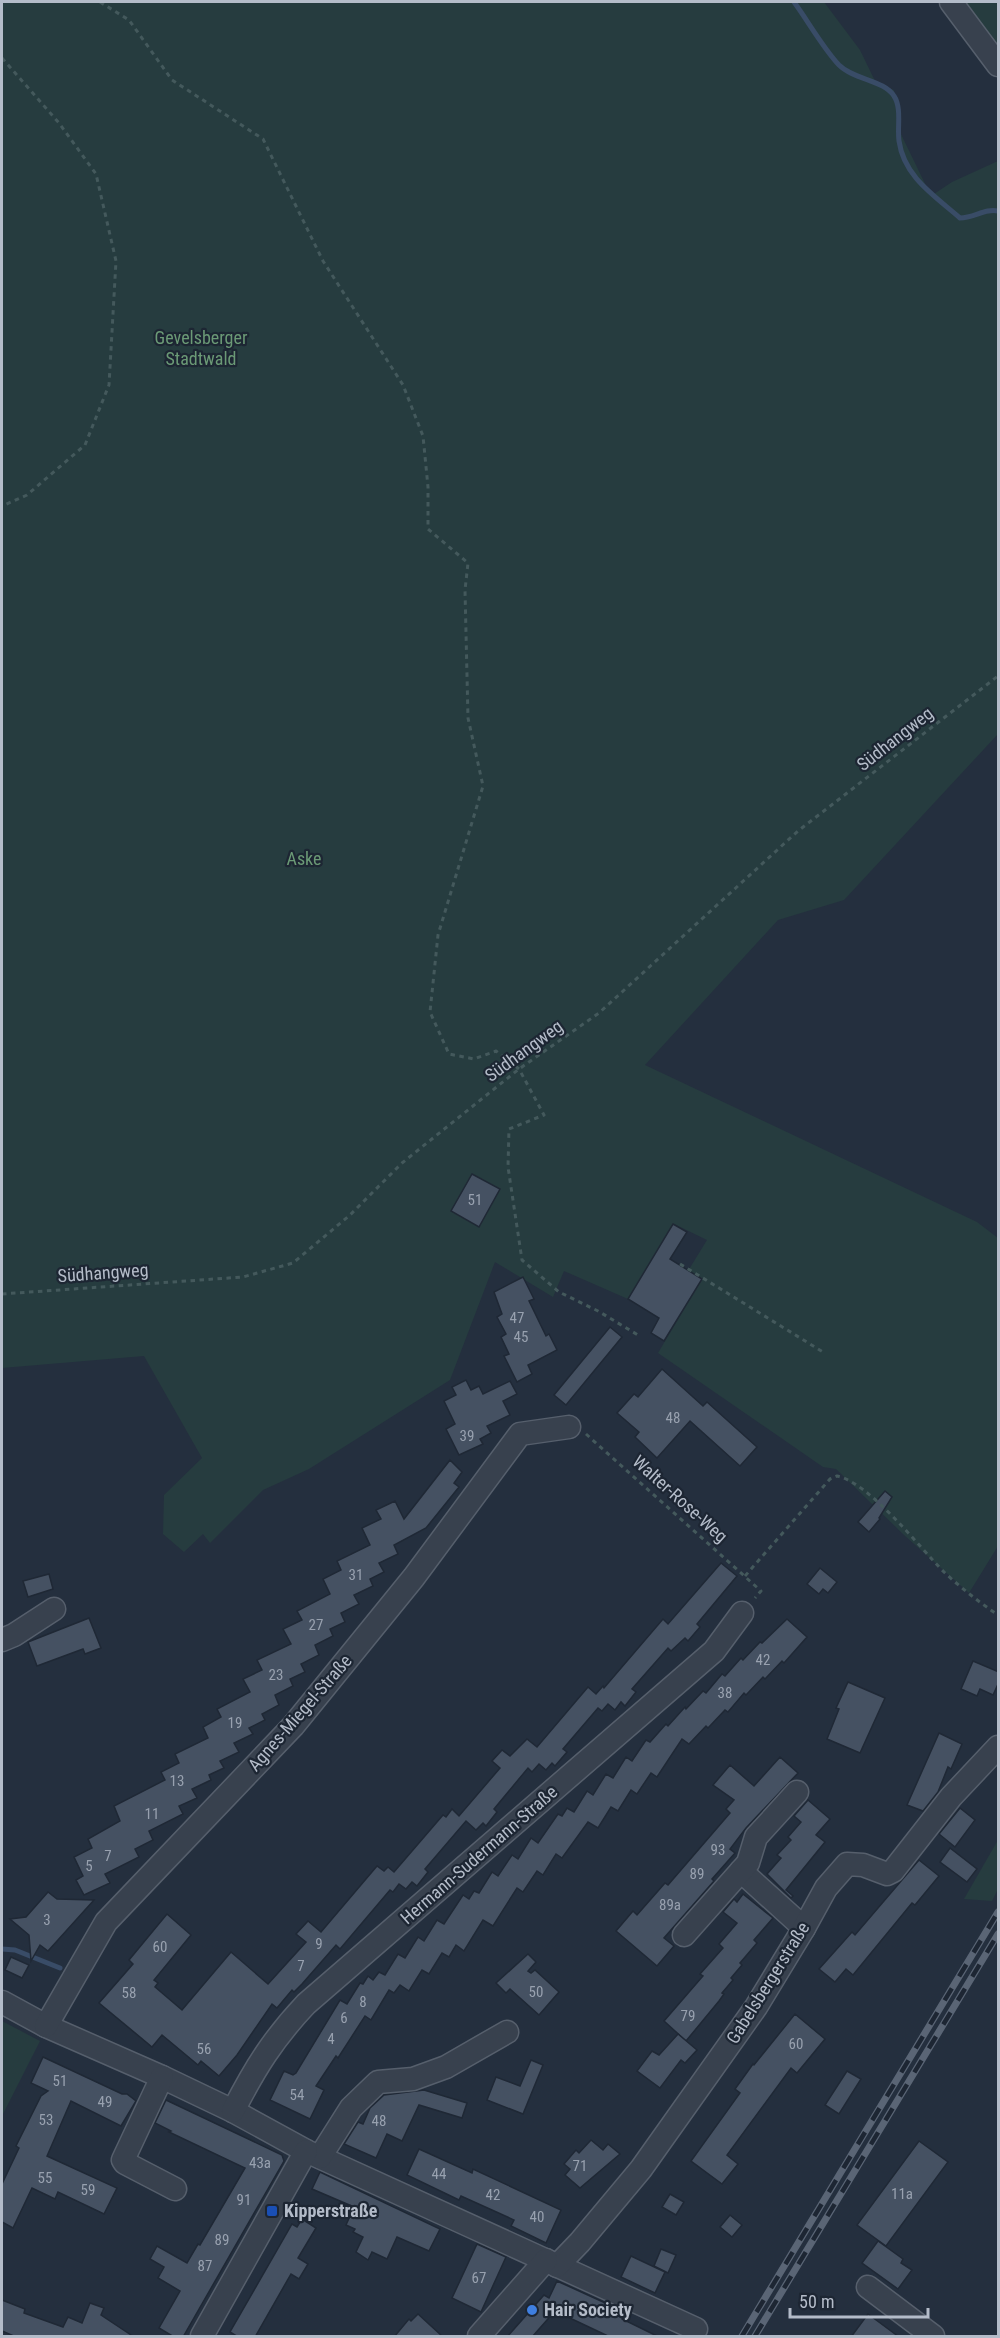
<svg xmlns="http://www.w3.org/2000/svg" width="1000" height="2338" font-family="'Roboto Condensed',sans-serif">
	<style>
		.green { fill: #263c3f }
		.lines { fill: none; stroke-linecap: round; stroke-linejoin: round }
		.stream { stroke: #394c67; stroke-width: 5 }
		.building { fill: #455162; stroke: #1f2835; stroke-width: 1.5 }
		.minor-casing { stroke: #565f6c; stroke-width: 25 }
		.path { stroke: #44595c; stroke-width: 3; stroke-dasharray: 4.5 4.5; stroke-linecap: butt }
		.minor { stroke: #38414e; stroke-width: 22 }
		.rail-casing { stroke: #5a6575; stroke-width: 7 }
		.rail { stroke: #1d2633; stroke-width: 4.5; stroke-dasharray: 14; stroke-linecap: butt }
		.transit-dot { fill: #1a4fb4; stroke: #1d2633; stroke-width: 2 }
		.shop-dot { fill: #3f7fe0; stroke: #1d2633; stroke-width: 2 }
		.labels { text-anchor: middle; stroke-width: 4.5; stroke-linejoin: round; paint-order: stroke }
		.number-label { font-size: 15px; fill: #98a1af }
		.park-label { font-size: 18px; fill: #6b9a76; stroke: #1d2633 }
		.street-label { font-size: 18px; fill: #b4bcc9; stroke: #1d2633 }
		.poi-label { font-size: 18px; font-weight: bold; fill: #b4bcc9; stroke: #1d2633; text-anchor: start }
	</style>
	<rect width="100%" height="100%" fill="#242f3e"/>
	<g class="green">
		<path d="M2,2H824L860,50L876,83L894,90L898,128L931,196L952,182L998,161V734L844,900L778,920L645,1065L977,1222L998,1238V1546L969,1593L904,1535L836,1469L823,1467L658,1353L702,1279L688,1271L707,1240L674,1224L628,1299L564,1271L553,1297L495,1262L450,1380L309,1469L263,1490L210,1543L203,1534L184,1552L163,1534L164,1495L202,1458L144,1356L2,1368Z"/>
		<path d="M965,2H998V47Z"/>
		<path d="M998,1840V1889L992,1901L964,1899Z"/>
		<path d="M2,2021L40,2041L2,2116Z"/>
	</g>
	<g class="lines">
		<g class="stream">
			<path d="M794,2C808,21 823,48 839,65C854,80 884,80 894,96C902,108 897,128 899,141C904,177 935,196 960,218C974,218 985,208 998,211"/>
			<path d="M2,1949L15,1950L60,1968"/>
		</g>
	</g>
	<g class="building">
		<path d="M472,1174L500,1189L479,1227L451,1211Z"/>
		<path d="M673,1224L687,1232L670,1259L702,1279L664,1341L651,1333L659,1318L628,1299Z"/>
		<path d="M523,1277L534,1299L529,1301L546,1336L549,1334L557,1350L528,1365L532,1374L517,1382L504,1356L509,1354L501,1337L506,1334L497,1317L502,1314L494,1292Z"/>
		<path d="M610,1327L622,1337L566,1405L554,1395Z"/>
		<path d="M662,1369L703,1406L707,1402L757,1447L740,1466L690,1421L657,1458L635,1437L639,1432L617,1413L634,1394L638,1397Z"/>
		<path d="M466,1380L471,1390L479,1386L483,1394L510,1381L517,1394L503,1401L510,1415L487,1426L491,1433L480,1439L483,1444L459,1455L446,1429L455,1424L444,1401L456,1395L452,1387Z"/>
		<path d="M450,1460L462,1472L454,1483L459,1487L426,1528L394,1545L398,1554L379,1563L384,1572L370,1579L373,1586L354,1595L359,1604L341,1613L345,1622L330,1629L333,1636L315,1645L319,1655L301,1664L305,1672L290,1679L293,1686L275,1695L279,1705L262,1714L265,1720L249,1728L253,1734L234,1743L239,1752L220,1761L224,1768L209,1775L211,1780L192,1789L197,1798L179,1806L183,1814L149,1831L153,1840L135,1849L139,1857L105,1874L110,1883L84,1895L76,1880L83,1876L74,1857L92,1848L88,1839L120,1821L114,1806L165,1780L161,1772L179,1763L175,1754L208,1738L203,1727L221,1717L217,1709L250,1692L243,1679L262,1670L257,1660L291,1644L283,1629L302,1620L297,1611L330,1594L323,1579L341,1570L337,1561L370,1545L362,1528L381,1519L376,1510L395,1501L404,1519Z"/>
		<path d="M885,1491L892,1497L879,1518L880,1519L869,1532L858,1522Z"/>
		<path d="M721,1563L737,1576L697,1624L700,1627L688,1641L685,1638L671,1651L668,1648L632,1689L636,1692L625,1706L621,1702L615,1710L608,1704L602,1711L598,1708L563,1749L567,1752L555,1766L552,1763L546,1770L539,1764L532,1772L528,1768L494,1809L497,1812L486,1826L483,1823L476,1830L466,1821L425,1869L428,1872L417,1886L412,1882L406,1889L399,1884L393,1892L390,1890L340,1949L336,1945L302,1984L294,1992L292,1990L277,2008L272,2004L237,2055L219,2076L201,2061L198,2065L162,2035L152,2047L99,2003L133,1964L129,1960L167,1914L191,1935L154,1980L158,1983L155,1987L182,2010L231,1952L268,1984L306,1942L296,1934L308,1921L321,1932L377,1866L384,1871L388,1867L394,1872L443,1815L446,1817L452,1809L459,1816L500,1768L492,1761L502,1750L510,1756L527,1739L537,1747L588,1687L596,1694L603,1686L604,1688L663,1619L668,1624Z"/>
		<path d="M820,1568L837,1582L828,1593L823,1589L819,1594L807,1584Z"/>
		<path d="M49,1574L53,1589L28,1597L23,1581Z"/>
		<path d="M89,1618L101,1648L85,1654L83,1649L37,1666L28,1642Z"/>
		<path d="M787,1619L807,1637L784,1663L782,1661L765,1679L763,1677L746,1695L744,1693L728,1712L725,1710L708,1728L706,1726L689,1744L682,1739L657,1777L651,1773L637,1794L631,1790L618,1811L611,1807L598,1828L588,1822L562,1858L556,1854L543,1875L537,1871L523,1892L517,1888L493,1926L483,1920L464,1951L456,1945L449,1957L442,1953L429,1974L422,1970L409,1991L400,1985L394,1993L389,1990L371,2020L365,2016L338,2058L336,2056L316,2086L324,2090L310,2119L270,2100L284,2071L293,2075L296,2073L340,2000L347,2004L360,1983L363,1984L368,1976L373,1980L379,1972L385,1975L398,1954L405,1958L418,1937L424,1941L437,1920L444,1924L463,1895L469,1899L474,1891L479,1893L492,1872L498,1876L512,1855L518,1859L531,1838L538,1843L558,1814L562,1816L567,1808L574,1812L587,1791L593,1795L606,1774L613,1778L626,1757L632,1761L646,1740L650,1742L666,1724L668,1726L685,1707L686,1709L703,1691L706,1693L722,1674L725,1676L741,1658L743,1660L760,1642L762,1643Z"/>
		<path d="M973,1661L999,1672V1682L993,1695L980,1689L977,1696L961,1689Z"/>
		<path d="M848,1682L885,1698L860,1753L827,1739L839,1709L836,1708Z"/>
		<path d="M939,1733L962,1744L951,1769L948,1767L938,1792L923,1811L907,1805Z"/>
		<path d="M780,1757L798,1773L746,1828L730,1849L735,1853L712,1879L714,1881L664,1938L674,1946L657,1966L616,1931L633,1911L637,1915L665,1883L668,1885L730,1813L726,1809L734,1800L713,1785L730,1765L754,1786Z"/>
		<path d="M808,1800L830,1819L816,1835L825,1842L786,1890L793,1896L791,1898L767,1874L781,1858L777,1855L791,1840L788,1837L801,1822L794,1816Z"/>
		<path d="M960,1808L975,1820L955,1847L939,1834Z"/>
		<path d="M950,1848L977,1869L967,1882L940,1862Z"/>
		<path d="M919,1860L939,1876L915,1905L912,1903L853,1975L846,1969L835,1982L819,1969L852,1932L855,1935Z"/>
		<path d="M48,1892L57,1899L94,1900L48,1951L40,1945L31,1961L29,1935L10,1919L26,1917Z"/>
		<path d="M743,1894L773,1918L754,1940L757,1943L740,1963L742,1965L731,1978L733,1980L722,1993L724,1994L719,2001L686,2041L664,2021L703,1976L700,1974L723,1948L719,1944L737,1923L723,1912L734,1899L737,1902Z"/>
		<path d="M528,1954L536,1962L528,1971L531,1973L535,1970L559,1992L539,2015L510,1989L506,1993L496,1983Z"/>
		<path d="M11,1957L29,1965L22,1978L5,1970Z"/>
		<path d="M795,2014L825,2039L797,2073L791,2068L727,2155L738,2164L722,2184L691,2161L740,2093L735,2089L753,2064L754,2065Z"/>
		<path d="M678,2034L697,2050L685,2063L681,2060L660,2088L637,2071L652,2051L659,2055Z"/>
		<path d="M43,2057L122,2094H127L136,2101L121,2126L71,2101L47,2156L117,2188L104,2214L58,2192L55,2199L32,2188L13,2228L2,2222V2184L19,2148L16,2146L41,2096L48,2091L31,2083Z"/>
		<path d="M531,2060L543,2065L523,2114L487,2100L496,2077L520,2086Z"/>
		<path d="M847,2071L861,2079L839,2114L825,2105Z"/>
		<path d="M424,2090L467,2103L462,2118L419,2105L402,2141L387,2134L376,2158L344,2144L358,2122L363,2124L370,2108L384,2095Z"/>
		<path d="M166,2100L282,2155L284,2161L183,2337H174L159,2328L180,2291L158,2278L164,2267L150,2259L157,2246L187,2263L198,2244L200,2245L245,2168L169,2132L171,2131L155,2123Z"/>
		<path d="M591,2140L603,2150L608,2144L620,2154L580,2188L565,2175L570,2169L564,2164L576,2150L579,2153Z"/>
		<path d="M919,2141L948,2162L886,2246L857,2225Z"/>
		<path d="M419,2149L472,2173L473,2169L561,2210L546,2243L511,2226L514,2220L461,2196L459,2200L407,2175Z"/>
		<path d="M320,2172L440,2229L429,2251L397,2237L387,2259L372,2252L368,2260L356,2252L363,2237L353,2232L355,2229L346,2225L354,2207L312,2189Z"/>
		<path d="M670,2194L684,2202L676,2215L662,2207Z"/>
		<path d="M730,2215L742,2225L732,2237L720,2227Z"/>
		<path d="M302,2219L316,2228L298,2258L308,2264L299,2279L291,2274L255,2337H238L230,2332L292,2224L297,2227Z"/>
		<path d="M878,2241L903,2259L901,2263L912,2270L898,2289L862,2263Z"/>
		<path d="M477,2244L506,2257L481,2312L452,2298Z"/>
		<path d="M661,2249L676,2255L668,2273L654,2266Z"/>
		<path d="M631,2256L665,2272L655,2293L621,2277Z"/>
		<path d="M557,2281L625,2312L622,2319L659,2337H610L555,2311L532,2337H507L544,2295L549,2298Z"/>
		<path d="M2,2300L25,2309L24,2313L63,2327L68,2317L82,2323L90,2303L104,2308L101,2315L134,2337H16L2,2331Z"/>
		<path d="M418,2314L443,2337H394L409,2319L411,2321Z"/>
		<path d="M868,2314L899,2337H851Z"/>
	</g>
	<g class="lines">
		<g class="minor-casing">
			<g id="minor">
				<path d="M951,2L998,65"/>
				<path d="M2,1640L14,1635L54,1609"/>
				<path d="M741,1871L804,1928"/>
				<path d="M684,1935L748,1863L756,1837L797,1792"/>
				<path d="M2,2002L46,2026L162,2077L233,2111L306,2151L696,2329"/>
				<path d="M46,2026L106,1922L293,1726L414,1577L520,1434L569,1427"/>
				<path d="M162,2077L123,2160L125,2163L175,2189"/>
				<path d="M233,2111C255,2068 273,2039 306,2004L714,1651L742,1613"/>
				<path d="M320,2157L351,2108L378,2082L413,2079L446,2067L507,2032"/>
				<path d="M557,2266L580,2242L641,2169L756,2007L804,1928L826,1888L847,1864L863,1865L887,1874L893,1871L951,1797L998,1747"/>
				<path d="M868,2287L933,2336"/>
				<path d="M202,2336L306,2151"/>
				<path d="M479,2336L546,2260"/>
			</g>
		</g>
		<g class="path">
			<path d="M100,2L129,20L172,80L263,139L323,261L403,385L423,436L428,487V529L468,563L465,590L468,718L483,786L438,935L430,1012L449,1054L474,1059L496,1051L519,1069L544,1115L509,1129L508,1167L522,1260L559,1292L598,1311L638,1335"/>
			<path d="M2,58L59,123L96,174L116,261L109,385L85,445L27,495L2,506"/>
			<path d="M680,1264L823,1352"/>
			<path d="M2,1294L243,1277L293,1263L350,1215L402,1163L519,1069L599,1013L798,831L998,676"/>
			<path d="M586,1434L761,1591L755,1598"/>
			<path d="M745,1576L830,1479L837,1476C870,1483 920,1548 944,1572C961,1588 979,1602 998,1615"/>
		</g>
		<use href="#minor" class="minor"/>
		<g class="rail-casing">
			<g id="rail">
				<path d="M742,2336L998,1912"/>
				<path d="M755,2336L998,1934"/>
			</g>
		</g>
		<use href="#rail" class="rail"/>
	</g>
	<rect class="transit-dot" x="266" y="2205" width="12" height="12" rx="3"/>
	<circle class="shop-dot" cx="532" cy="2310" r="6"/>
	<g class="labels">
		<g class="number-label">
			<text x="475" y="1205">51</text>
			<text x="517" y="1323">47</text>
			<text x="521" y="1342">45</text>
			<text x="673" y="1423">48</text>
			<text x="467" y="1441">39</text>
			<text x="356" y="1580">31</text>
			<text x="316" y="1630">27</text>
			<text x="763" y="1665">42</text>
			<text x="276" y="1680">23</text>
			<text x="725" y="1698">38</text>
			<text x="235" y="1728">19</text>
			<text x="177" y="1786">13</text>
			<text x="152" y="1819">11</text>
			<text x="718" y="1855">93</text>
			<text x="108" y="1861">7</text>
			<text x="89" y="1871">5</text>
			<text x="697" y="1879">89</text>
			<text x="670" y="1910">89a</text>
			<text x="47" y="1925">3</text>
			<text x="319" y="1949">9</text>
			<text x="160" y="1952">60</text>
			<text x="301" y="1971">7</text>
			<text x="536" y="1997">50</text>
			<text x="129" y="1998">58</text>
			<text x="363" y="2007">8</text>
			<text x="688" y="2021">79</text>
			<text x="344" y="2023">6</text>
			<text x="331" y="2044">4</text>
			<text x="796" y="2049">60</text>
			<text x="204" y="2054">56</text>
			<text x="60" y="2086">51</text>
			<text x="297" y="2100">54</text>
			<text x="105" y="2107">49</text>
			<text x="46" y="2125">53</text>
			<text x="379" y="2126">48</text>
			<text x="260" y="2168">43a</text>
			<text x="580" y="2171">71</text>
			<text x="439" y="2179">44</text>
			<text x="45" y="2183">55</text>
			<text x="88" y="2195">59</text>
			<text x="902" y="2199">11a</text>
			<text x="493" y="2200">42</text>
			<text x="244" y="2205">91</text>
			<text x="537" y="2222">40</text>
			<text x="222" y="2245">89</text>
			<text x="205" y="2271">87</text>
			<text x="479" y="2283">67</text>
		</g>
		<g class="park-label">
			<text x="201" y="344">Gevelsberger<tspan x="201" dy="21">Stadtwald</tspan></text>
			<text x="304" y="865">Aske</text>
		</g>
		<g class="street-label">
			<text transform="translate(895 739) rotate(-38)" y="6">Südhangweg</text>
			<text transform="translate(524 1051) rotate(-36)" y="6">Südhangweg</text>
			<text transform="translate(103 1273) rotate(-4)" y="6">Südhangweg</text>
			<text transform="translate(680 1499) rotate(42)" y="6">Walter-Rose-Weg</text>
			<text transform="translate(300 1713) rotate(-49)" y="6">Agnes-Miegel-Straße</text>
			<text transform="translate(479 1855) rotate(-41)" y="6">Hermann-Sudermann-Straße</text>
			<text transform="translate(768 1983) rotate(-58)" y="6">Gabelsbergerstraße</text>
		</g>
		<g class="poi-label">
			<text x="284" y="2217">Kipperstraße</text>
			<text x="544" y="2316">Hair Society</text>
		</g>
	</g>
	<rect width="1000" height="2338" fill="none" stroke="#b4bcc9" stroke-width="6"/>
	<path d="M790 2308v9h138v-9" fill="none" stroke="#b4bcc9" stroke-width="3"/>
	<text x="799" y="2308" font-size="18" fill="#b4bcc9" stroke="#1d2633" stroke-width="4.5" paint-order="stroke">50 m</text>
</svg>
